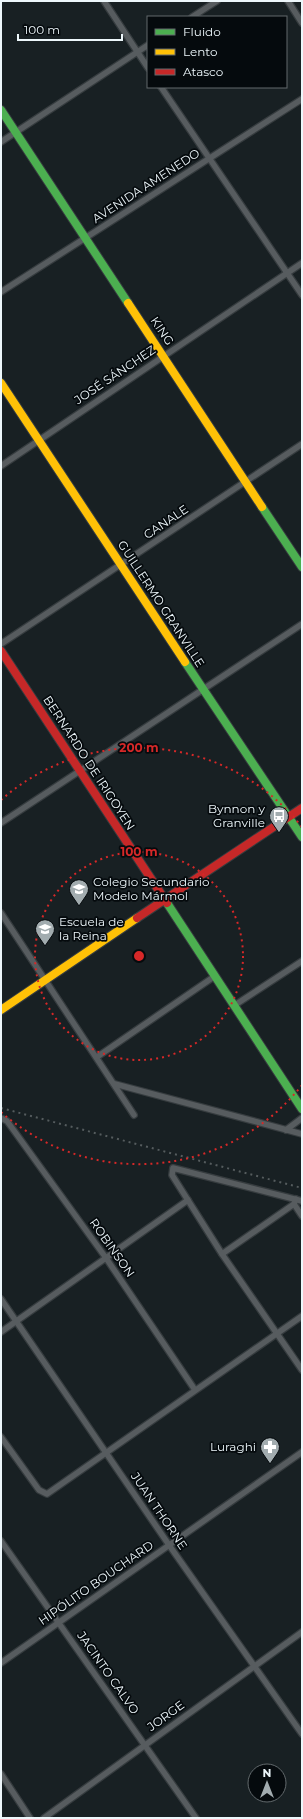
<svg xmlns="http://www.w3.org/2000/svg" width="303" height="1819" font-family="Montserrat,sans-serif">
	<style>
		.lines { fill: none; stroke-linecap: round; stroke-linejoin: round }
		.street-casing { stroke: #363c3f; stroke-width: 8 }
		.fast-casing { stroke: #363c3f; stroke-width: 10 }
		.slow-casing { stroke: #363c3f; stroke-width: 10 }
		.jam-casing { stroke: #363c3f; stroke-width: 10 }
		.street { stroke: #575c5f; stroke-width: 5.5 }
		.fast { stroke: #4caf50; stroke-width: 8 }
		.slow { stroke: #ffc107; stroke-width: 8 }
		.jam { stroke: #c62828; stroke-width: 8 }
		.rail { stroke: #555c5e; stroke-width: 2; stroke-dasharray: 2 4; stroke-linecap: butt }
		.ring { fill: none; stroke: #d62828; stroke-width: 2; stroke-dasharray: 2 4 }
		.labels { text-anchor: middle; stroke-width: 3.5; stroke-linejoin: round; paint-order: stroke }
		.street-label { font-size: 12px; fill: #edf7fb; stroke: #050a0d }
		.poi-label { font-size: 12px; fill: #edf7fb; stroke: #050a0d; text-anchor: end }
		.centre { fill: #d62828; stroke: #050a0d; stroke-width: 2 }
		.ring-label { font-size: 12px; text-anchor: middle; font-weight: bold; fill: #d62828; stroke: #050a0d; stroke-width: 3.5; stroke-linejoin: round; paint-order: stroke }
	</style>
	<rect width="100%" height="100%" fill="#182023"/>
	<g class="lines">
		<g class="street-casing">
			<g id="street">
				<path d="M104,1L148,68"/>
				<path d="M288,1L302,23"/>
				<path d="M192,17L217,1"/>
				<path d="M161,87L302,295"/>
				<path d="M1,142L148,45"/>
				<path d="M1,292L302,99"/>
				<path d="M1,466L302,263"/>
				<path d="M1,644L302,444"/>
				<path d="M1,823L302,624"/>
				<path d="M1,913L134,1115"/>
				<path d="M235,1005L302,961"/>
				<path d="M97,1057L215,976"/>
				<path d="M115,1084L302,1134"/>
				<path d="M1,1118L7,1121L106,1258L195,1390"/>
				<path d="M286,1130L302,1118"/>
				<path d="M302,1201L173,1168L172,1175L222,1254L302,1370"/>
				<path d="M294,1204L302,1216"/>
				<path d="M222,1254L294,1204L296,1199"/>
				<path d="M1,1299L169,1545L302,1734"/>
				<path d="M1,1332L188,1200"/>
				<path d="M1,1437L39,1490L47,1494L302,1316"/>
				<path d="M1,1541L196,1818"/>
				<path d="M1,1663L302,1452"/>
				<path d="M1,1774L30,1818"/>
				<path d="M44,1818L302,1632"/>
			</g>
		</g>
		<g class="fast-casing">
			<g id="fast">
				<path d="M1,110L128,303"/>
				<path d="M262,507L302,567"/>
				<path d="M185,662L302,837"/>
				<path d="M167,903L302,1109"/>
			</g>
		</g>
		<g class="slow-casing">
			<g id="slow">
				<path d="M128,303L262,507"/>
				<path d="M1,383L185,662"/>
				<path d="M1,1010L137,918"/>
			</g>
		</g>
		<g class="jam-casing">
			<g id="jam">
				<path d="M1,651L167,903"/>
				<path d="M137,918L302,808"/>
			</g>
		</g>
		<use href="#street" class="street"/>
		<use href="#fast" class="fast"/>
		<use href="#slow" class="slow"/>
		<use href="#jam" class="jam"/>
		<path class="rail" d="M1,1108L302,1188"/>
	</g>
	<g class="ring">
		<circle cx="139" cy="956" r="104"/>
		<path d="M302 1085A208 208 0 0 1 1 1112M1 800A208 208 0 0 1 302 827"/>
	</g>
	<defs>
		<g id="bus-pin" transform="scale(1)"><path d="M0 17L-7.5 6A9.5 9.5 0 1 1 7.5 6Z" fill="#a2acaf" stroke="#050a0d"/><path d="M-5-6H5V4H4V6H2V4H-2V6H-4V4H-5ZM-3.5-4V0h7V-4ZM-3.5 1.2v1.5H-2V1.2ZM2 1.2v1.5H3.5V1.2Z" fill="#fff"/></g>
		<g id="school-pin" transform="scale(1)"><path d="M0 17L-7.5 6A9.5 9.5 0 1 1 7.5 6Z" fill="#a2acaf" stroke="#050a0d"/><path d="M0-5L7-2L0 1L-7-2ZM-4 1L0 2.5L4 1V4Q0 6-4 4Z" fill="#fff"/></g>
		<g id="pharmacy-pin" transform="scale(1)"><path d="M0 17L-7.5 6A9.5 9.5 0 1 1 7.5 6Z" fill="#a2acaf" stroke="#050a0d"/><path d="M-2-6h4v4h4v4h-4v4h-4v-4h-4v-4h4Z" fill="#fff"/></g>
	</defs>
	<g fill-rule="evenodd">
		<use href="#bus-pin" x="279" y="816"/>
		<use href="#school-pin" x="79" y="889"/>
		<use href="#school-pin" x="45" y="929"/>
		<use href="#pharmacy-pin" x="270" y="1447"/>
	</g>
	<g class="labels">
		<g class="street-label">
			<text transform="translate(146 186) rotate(-33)" y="4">AVENIDA AMENEDO</text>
			<text transform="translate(162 331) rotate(56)" y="4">KING</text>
			<text transform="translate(115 375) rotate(-34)" y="4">JOSÉ SÁNCHEZ</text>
			<text transform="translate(166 522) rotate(-34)" y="4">CANALE</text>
			<text transform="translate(161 604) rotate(57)" y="4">GUILLERMO GRANVILLE</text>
			<text transform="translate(89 763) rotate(57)" y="4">BERNARDO DE IRIGOYEN</text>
			<text transform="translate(112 1248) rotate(55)" y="4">ROBINSON</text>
			<text transform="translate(159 1511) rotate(56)" y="4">JUAN THORNE</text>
			<text transform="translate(96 1583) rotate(-35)" y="4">HIPÓLITO BOUCHARD</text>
			<text transform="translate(108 1673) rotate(55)" y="4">JACINTO CALVO</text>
			<text transform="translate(166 1716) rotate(-36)" y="4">JORGE</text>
		</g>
		<g class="poi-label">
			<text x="265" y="813">Bynnon y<tspan x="265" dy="14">Granville</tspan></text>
			<text x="93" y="886" text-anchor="start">Colegio Secundario<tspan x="93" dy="14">Modelo Mármol</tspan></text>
			<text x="59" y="926" text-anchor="start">Escuela de<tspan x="59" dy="14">la Reina</tspan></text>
			<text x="256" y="1451">Luraghi</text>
		</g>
	</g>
	<circle cx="139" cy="956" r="6" class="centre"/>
	<g class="ring-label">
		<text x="139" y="752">200 m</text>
		<text x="139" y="856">100 m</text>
	</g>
	<rect width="303" height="1819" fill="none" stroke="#edf7fb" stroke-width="4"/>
	<rect x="147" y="16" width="140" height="72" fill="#050a0d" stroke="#62696c"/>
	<rect x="155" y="29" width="20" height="6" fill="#4caf50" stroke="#62696c"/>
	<text x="183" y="36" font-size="12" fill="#edf7fb">Fluido</text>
	<rect x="155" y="49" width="20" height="6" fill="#ffc107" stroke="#62696c"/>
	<text x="183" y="56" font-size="12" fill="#edf7fb">Lento</text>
	<rect x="155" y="69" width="20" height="6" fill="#c62828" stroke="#62696c"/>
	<text x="183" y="76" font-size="12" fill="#edf7fb">Atasco</text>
	<g transform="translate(267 1783)"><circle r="19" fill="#050a0d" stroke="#62696c"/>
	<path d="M0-3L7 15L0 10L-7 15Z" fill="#a2acaf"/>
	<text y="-6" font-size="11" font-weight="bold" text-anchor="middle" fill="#edf7fb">N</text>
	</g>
	<path d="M18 34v6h104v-6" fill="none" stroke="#edf7fb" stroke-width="2"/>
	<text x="24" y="34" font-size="12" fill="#edf7fb" stroke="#050a0d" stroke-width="3" paint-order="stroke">100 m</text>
</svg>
